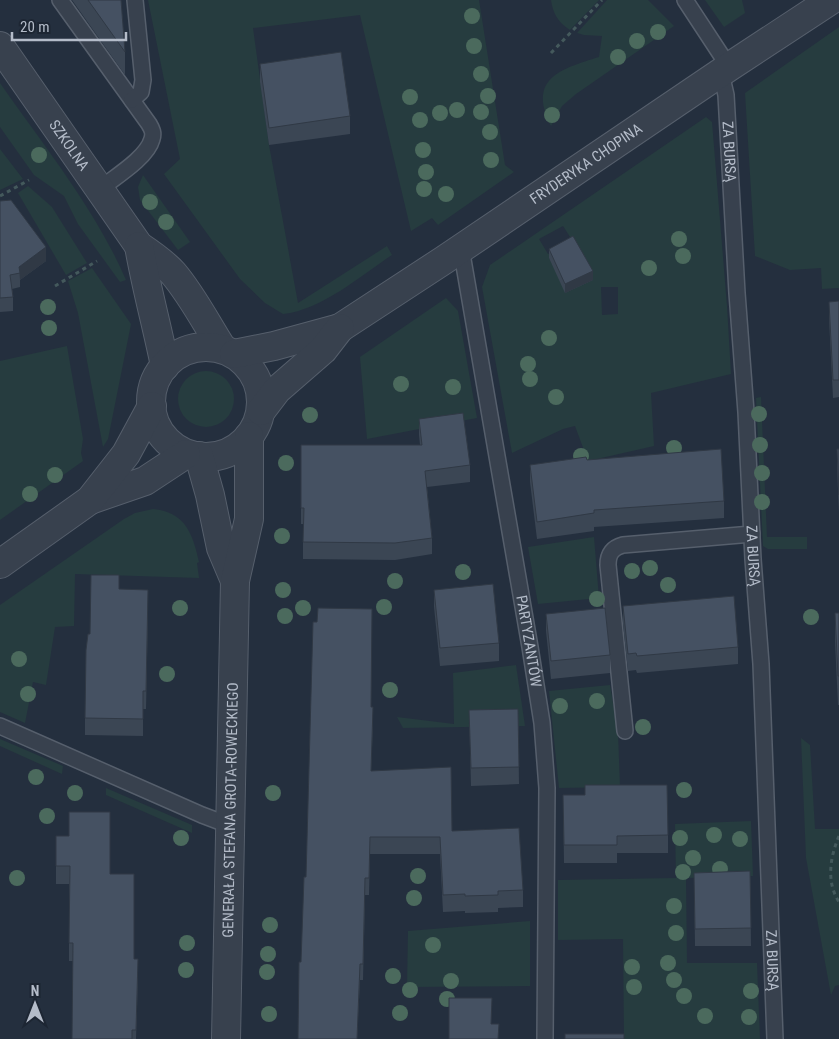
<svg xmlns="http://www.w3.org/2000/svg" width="839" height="1039" font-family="'Roboto Condensed',sans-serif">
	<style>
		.green { fill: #263c3f; fill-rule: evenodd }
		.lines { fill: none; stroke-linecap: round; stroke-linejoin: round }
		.service-casing { stroke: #565f6c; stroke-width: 18 }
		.minor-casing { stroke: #565f6c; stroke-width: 30 }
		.path { stroke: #44595c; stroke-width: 3; stroke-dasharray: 4 4; stroke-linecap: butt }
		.service { stroke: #38414e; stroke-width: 15 }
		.minor { stroke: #38414e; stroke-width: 28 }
		.tree { fill: #4b6a5d }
		.wall { fill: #3b4654 }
		.shaded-wall { fill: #303945 }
		.building { fill: #455162; stroke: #303945 }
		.labels { text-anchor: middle; stroke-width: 4; stroke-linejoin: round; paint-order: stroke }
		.street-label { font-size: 15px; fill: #b4bcc9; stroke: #1d2633 }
	</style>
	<rect width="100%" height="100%" fill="#242f3e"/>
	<g class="green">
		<path d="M148,0H479L505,165L514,172L438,225L432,218L411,231L360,15L253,28L269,145L298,303L387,246L392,255C360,276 322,310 283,314L265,303L240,279L164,174L180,159Z"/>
		<path d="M551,0H599L570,30C558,22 553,14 551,0Z"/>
		<path d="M607,0H648L674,26L576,94L562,106L551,126C527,78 561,69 599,57L602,36L584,35L577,33Z"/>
		<path d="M705,0H742L745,13L724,27Z"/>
		<path d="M839,27V288L822,289L821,268L790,270L755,256L745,93Z"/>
		<path d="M0,83C44,146 96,210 126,280L120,282L78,224L64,196L34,175L0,127Z"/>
		<path d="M706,117L712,122L727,306L731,374L651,393L654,446L588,461L575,426L563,429L512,453L482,287L490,265ZM563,226L572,240L548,254L539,239ZM573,245L557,273L549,258ZM601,287H618V314L602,315Z"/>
		<path d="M0,149L23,179L0,190Z"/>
		<path d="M143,175L190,242L178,250L140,200L138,187Z"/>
		<path d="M28,186L52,207L87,263L66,275L18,193Z"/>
		<path d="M92,268L131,324L108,439L103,447L78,313L68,281Z"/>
		<path d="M446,298L458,311L477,418L367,439L360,357Z"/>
		<path d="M67,346L83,439L81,453L83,461L0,520V361Z"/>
		<circle cx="206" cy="399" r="28"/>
		<path d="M761,397L767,537H807V549H768L763,546L756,398Z"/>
		<path d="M153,509C186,512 193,535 199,562L197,563L199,578L75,574L74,626L55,627L46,685L33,682L25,723L0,712V605L124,519L135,513Z"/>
		<path d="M594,537L599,598L538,604L528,547Z"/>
		<path d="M516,665L525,726L403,728L397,717L454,724L453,673Z"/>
		<path d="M610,685L618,732L620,787L559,788L549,691Z"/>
		<path d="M801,738L810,745L815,829H839V985L835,986L831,995L806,858Z"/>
		<path d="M0,739L63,766L62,774L0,746Z"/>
		<path d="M106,788L192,825V833L106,795Z"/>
		<path d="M751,821L753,876L686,878L687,963H757L760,1039H624L623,939L558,940V880L676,878L675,824Z"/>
		<path d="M530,921V986L407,987L408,931Z"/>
	</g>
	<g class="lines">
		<g class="service-casing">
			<g id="service">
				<path d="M60,0L149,124C152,129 154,133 152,139C147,158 115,177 100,189"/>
				<path d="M685,0L729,67"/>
				<path id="s1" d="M719,74L723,82L726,95L737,293L746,412L753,559L761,664L775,1039"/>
				<path d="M132,100L141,92L143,80L135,0"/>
				<path id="s2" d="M461,248L530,647L542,723L547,788L545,1039"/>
				<path d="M0,726L202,815L231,826"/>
				<path d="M625,731L608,565C608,554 612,548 623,545L752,534"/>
			</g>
		</g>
		<g class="minor-casing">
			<g id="minor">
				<path id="s3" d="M0,46L139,246C151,254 163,262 173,273C192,295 206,323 222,348"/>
				<path d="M139,246C146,287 157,326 165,366"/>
				<circle cx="206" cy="402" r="55"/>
				<path id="s4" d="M234,354L274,346L340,328L444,260L729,67L831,0"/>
				<path d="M261,411L277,390L323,350L340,328"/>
				<path d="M199,456L210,495L221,548L235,581"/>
				<path d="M90,500L145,481L186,454"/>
				<path d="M0,564L90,500L126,454L152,406"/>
				<path id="s5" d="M226,1039L235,581L249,519V436"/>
			</g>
		</g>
		<g class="path">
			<path d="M551,53L602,0"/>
			<path d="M0,196L29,180"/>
			<path d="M55,286L97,261"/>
			<path d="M839,836C830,857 826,882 839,902"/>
		</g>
		<use href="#service" class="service"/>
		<use href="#minor" class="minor"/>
	</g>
	<g class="tree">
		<circle cx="472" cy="16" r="8"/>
		<circle cx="658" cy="32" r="8"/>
		<circle cx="637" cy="41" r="8"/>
		<circle cx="474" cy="46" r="8"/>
		<circle cx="618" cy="57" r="8"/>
		<circle cx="481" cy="74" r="8"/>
		<circle cx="488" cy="96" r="8"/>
		<circle cx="410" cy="97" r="8"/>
		<circle cx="457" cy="110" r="8"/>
		<circle cx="481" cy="112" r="8"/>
		<circle cx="440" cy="113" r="8"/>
		<circle cx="552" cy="115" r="8"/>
		<circle cx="420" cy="120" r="8"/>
		<circle cx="490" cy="132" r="8"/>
		<circle cx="423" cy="150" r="8"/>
		<circle cx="39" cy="155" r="8"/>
		<circle cx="491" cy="160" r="8"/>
		<circle cx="426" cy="172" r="8"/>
		<circle cx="424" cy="189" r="8"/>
		<circle cx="446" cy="194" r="8"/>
		<circle cx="150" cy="202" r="8"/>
		<circle cx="166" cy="222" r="8"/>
		<circle cx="679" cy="239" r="8"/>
		<circle cx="683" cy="256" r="8"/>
		<circle cx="649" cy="268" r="8"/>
		<circle cx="48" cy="307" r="8"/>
		<circle cx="49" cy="328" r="8"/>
		<circle cx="549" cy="338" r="8"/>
		<circle cx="528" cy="364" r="8"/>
		<circle cx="530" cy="379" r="8"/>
		<circle cx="401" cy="384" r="8"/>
		<circle cx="453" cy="387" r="8"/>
		<circle cx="556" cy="397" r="8"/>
		<circle cx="759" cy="414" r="8"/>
		<circle cx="310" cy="415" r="8"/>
		<circle cx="760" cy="445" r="8"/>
		<circle cx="674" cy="448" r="8"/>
		<circle cx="581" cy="456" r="8"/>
		<circle cx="286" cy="463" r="8"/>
		<circle cx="762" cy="473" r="8"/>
		<circle cx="55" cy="475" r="8"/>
		<circle cx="30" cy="494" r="8"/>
		<circle cx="762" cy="502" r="8"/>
		<circle cx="282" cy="536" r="8"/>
		<circle cx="650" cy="568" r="8"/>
		<circle cx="632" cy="571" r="8"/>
		<circle cx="463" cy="572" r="8"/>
		<circle cx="395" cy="581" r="8"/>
		<circle cx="668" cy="585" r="8"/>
		<circle cx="283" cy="590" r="8"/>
		<circle cx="597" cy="599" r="8"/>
		<circle cx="384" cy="607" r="8"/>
		<circle cx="180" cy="608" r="8"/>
		<circle cx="303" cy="608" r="8"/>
		<circle cx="285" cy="616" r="8"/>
		<circle cx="811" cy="617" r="8"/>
		<circle cx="19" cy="659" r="8"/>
		<circle cx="167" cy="674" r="8"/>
		<circle cx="390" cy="690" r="8"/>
		<circle cx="28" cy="694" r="8"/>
		<circle cx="597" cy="701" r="8"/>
		<circle cx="560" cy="706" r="8"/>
		<circle cx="643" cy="727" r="8"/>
		<circle cx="36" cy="777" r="8"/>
		<circle cx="684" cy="790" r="8"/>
		<circle cx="75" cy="793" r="8"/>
		<circle cx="273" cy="793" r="8"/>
		<circle cx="47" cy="816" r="8"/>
		<circle cx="714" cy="835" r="8"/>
		<circle cx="181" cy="838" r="8"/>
		<circle cx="680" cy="838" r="8"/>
		<circle cx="740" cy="839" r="8"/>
		<circle cx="693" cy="858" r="8"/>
		<circle cx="720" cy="869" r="8"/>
		<circle cx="683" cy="872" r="8"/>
		<circle cx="418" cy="876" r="8"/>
		<circle cx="17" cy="878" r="8"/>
		<circle cx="414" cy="898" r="8"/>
		<circle cx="674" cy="906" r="8"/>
		<circle cx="270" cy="925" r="8"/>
		<circle cx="676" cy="933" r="8"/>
		<circle cx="187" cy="943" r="8"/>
		<circle cx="433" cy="945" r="8"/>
		<circle cx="268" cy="954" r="8"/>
		<circle cx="668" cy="963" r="8"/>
		<circle cx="632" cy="967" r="8"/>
		<circle cx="186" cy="970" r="8"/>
		<circle cx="267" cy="972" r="8"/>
		<circle cx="393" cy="976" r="8"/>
		<circle cx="674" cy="980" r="8"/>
		<circle cx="451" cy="981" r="8"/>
		<circle cx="634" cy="987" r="8"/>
		<circle cx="410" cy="990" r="8"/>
		<circle cx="751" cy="991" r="8"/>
		<circle cx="684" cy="996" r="8"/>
		<circle cx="447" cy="999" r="8"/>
		<circle cx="400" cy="1013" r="8"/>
		<circle cx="269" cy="1014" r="8"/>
		<circle cx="705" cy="1016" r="8"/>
		<circle cx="749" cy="1017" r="8"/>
	</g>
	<g class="wall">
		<path d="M72,0H121L125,52V75Z"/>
		<path d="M260,64L350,116V134L269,145L260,82Z"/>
		<path d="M0,201L46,261L20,280V287L12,289L13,297V311L0,312Z"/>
		<path d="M549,249L593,280L565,293L549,258Z"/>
		<path d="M839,301V397L833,398L829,319V302Z"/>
		<path d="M419,419L470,465V482L427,487L432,538V554L395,560L303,559V524H301V445H420L419,435Z"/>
		<path d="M837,449H839V513L837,467Z"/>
		<path d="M587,460L724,501V518L594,527V531L537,539L530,482V465Z"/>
		<path d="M119,589L148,608L146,709H143V736L85,735V718L90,634Z"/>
		<path d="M434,590L499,643V661L440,666L434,607Z"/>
		<path d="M623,606L738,647V664L637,673L636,670L628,671L623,624Z"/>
		<path d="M835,613H839V705H838L835,642Z"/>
		<path d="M546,614L610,655V673L551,679L546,631Z"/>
		<path d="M371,707L373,724L371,771L452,831L523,890V907L498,908V912L465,913V911L443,912L440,854H370L369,895H365L363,980H360L357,1039H298L301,962L306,877Z"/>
		<path d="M518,709L519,784L471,786L469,710Z"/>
		<path d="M563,795H585L668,835V853H617V863H564Z"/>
		<path d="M56,836L110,874L134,959L138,977L136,1039H72L73,961H69V884H56Z"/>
		<path d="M750,871L751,946H695L694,873Z"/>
	</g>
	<g class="shaded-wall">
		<path d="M46,247V261L20,280L19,267Z"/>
		<path d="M593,271V280L565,293V284Z"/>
		<path d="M148,590V608L146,709V691Z"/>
	</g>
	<g class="building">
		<path d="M88,0H121L125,52Z"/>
		<path d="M341,52L350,116L269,128L260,64Z"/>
		<path d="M11,200L46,247L19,267L20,273L10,275L13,297L0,298V201Z"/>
		<path d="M573,236L593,271L565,284L549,249Z"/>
		<path d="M839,301V380H833L829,302Z"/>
		<path d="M463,413L470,465L425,471L432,538L395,543L303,542L304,508H301V445H422L419,419Z"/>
		<path d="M721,449L724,501L594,510V513L537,522L530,465L586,457L587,460Z"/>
		<path d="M837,449H839V495Z"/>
		<path d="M91,575H119V589L148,590L146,691H143V719L85,718L86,650L88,634H90Z"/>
		<path d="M493,584L499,643L440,648L434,590Z"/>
		<path d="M734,596L738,647L637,656L636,653L628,654L623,606Z"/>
		<path d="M318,608L372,609L371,707H373L371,771L451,767L452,831L519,828L523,890L498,891V895L465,896V894L443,895L440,837H370L369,878H365L363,964H360L357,1039H298L299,962H301L304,877H306L313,622H317Z"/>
		<path d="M605,608L610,655L551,661L546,614Z"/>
		<path d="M835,613H839V676H838Z"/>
		<path d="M518,709L519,767L471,768L469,710Z"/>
		<path d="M585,785H667L668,835L617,836V845H564L563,795H585Z"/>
		<path d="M69,812H110V874H134V959H138L136,1030H132V1039H72L73,943H69L70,866H56V836H69Z"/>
		<path d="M750,871L751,928L695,929L694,873Z"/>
		<path d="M449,998H492L491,1024H499L498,1039H449Z"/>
		<rect x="565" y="1034" width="59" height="5"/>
	</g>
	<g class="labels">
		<g class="street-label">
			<text dy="5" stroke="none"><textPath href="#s3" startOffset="121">SZKOLNA</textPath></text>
			<text dy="5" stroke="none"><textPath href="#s1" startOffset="79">ZA BURSĄ</textPath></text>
			<text dy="5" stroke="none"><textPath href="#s4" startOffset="405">FRYDERYKA CHOPINA</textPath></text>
			<text dy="5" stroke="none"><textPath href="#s1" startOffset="484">ZA BURSĄ</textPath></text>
			<text dy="5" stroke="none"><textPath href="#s2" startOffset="399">PARTYZANTÓW</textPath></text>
			<text dy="5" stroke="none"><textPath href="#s5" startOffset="229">GENERAŁA STEFANA GROTA-ROWECKIEGO</textPath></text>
			<text dy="5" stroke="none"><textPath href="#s1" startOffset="889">ZA BURSĄ</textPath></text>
		</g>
	</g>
	<g transform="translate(35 1004)" stroke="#1d2633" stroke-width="4" paint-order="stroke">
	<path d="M0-4L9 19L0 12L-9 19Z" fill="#b4bcc9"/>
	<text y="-8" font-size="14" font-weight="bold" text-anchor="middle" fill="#b4bcc9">N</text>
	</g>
	<path d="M12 32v8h114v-8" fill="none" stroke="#b4bcc9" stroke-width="2.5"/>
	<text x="20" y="32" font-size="15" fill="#b4bcc9" stroke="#1d2633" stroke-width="4" paint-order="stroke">20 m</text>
</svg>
